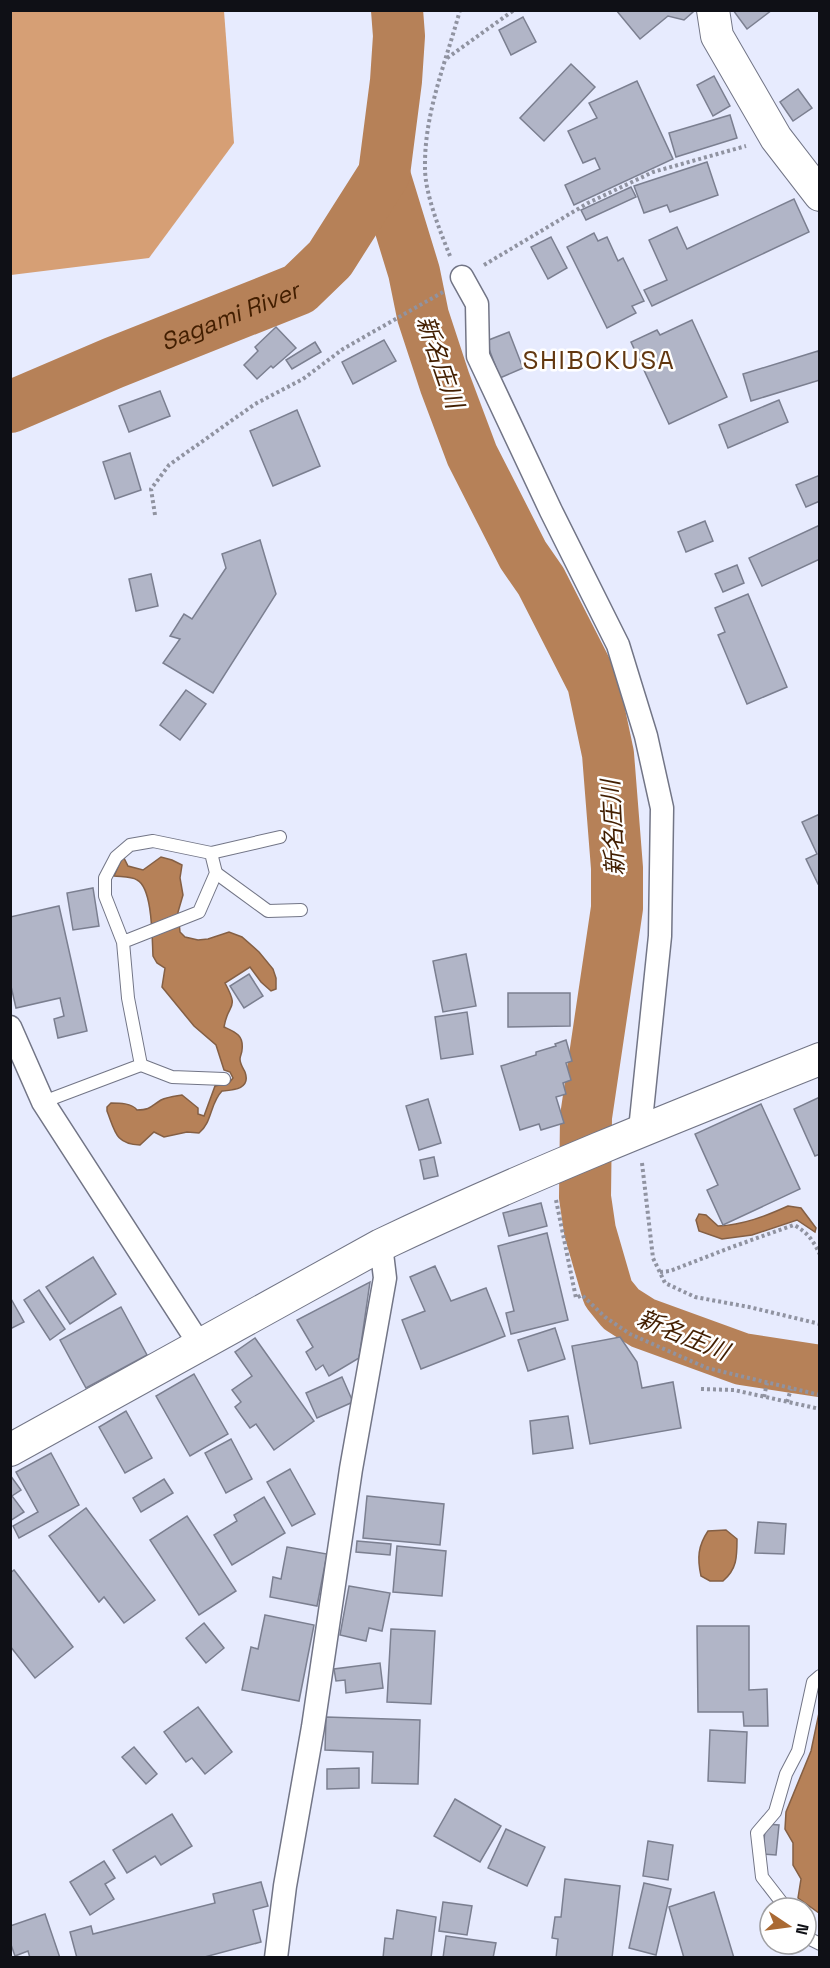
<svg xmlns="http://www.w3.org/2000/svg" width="830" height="1968" font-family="'Space Grotesk','Noto Sans JP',sans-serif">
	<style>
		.forest { fill: #d69f75 }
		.water { fill: #b68158; stroke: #845f44; stroke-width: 1.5 }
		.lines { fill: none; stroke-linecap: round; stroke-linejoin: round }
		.river { stroke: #b68158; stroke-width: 52 }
		.building { fill: #b1b5c7; stroke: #7b7f90; stroke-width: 1.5 }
		.lane-casing { stroke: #727586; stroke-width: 14 }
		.street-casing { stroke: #727586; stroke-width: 25 }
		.secondary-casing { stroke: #727586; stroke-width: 34 }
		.path { stroke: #9093a1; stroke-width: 4; stroke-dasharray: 3 3; stroke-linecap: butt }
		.lane { stroke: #fff; stroke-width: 12 }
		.street { stroke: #fff; stroke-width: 22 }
		.secondary { stroke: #fff; stroke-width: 32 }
		.labels { text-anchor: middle; stroke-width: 5; stroke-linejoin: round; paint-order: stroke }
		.water-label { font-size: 24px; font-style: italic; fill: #421e00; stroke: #fff }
		.quarter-label { font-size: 26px; letter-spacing: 1.5px; fill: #623710; stroke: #fff }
	</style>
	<rect width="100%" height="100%" fill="#e7ebfe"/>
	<path class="forest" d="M10,11H224L234,143L149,258L11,275Z"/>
	<g class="water">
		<path d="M123,856L128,866L143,870L161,857L172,860L182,865L180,878L183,895L178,912L180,932L185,937L198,940L208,939L229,932L242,937L259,952L273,969L276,978V989L271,991L261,982L250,967L225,983C240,1011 228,1002 224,1027C235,1032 244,1035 242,1050C242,1053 240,1056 240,1059C240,1064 243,1068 245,1072C251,1089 234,1090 222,1091C210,1103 212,1123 199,1133L187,1132L164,1137L154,1132L140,1145C115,1144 115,1131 107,1111V1107L111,1103C119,1103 132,1103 137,1110C151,1110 151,1106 161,1100C167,1097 176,1096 182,1095L198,1108V1114L204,1116L215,1086L229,1083L233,1078L230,1072L224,1070L216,1045L194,1026L162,987L165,968L157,963L153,956C152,940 153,888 137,880C131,876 121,877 114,876Z"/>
		<path d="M788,1206L801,1208L816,1228L815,1232L797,1220L752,1235L722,1239L699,1231L696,1220L699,1214L706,1215L718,1226C743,1225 766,1216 788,1206Z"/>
		<path d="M726,1530L737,1539C737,1557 737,1569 723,1581H710L701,1576C697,1558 698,1546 708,1531Z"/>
		<path d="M819,1713L820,1913H819L798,1898L801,1879L793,1865V1843L785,1829L786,1812L811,1751Z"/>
	</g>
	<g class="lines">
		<g class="river">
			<path d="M384,174L414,272L423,316L445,383L472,455L523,555L541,581L593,683L608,754L617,868V908L586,1117L585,1197L590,1231L608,1293L621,1309L643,1323L742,1359L820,1371"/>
			<path id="s1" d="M10,407L113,363L299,289L330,259L384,174L396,81L399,36L397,10"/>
		</g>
	</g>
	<g class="building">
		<path d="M616,10H692L693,12L684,20L668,16L640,39Z"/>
		<path d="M733,10H772L747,29Z"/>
		<path d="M523,17L536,42L511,55L499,30Z"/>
		<path d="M571,64L595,87L544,141L520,118Z"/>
		<path d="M714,76L730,106L713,116L697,85Z"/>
		<path d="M637,81L673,159L574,205L565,185L600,169L595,158L583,163L568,131L597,118L589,103Z"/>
		<path d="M798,89L812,108L793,121L780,102Z"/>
		<path d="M730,115L737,138L676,157L669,133Z"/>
		<path d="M707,162L718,195L670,212L667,205L644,213L634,186Z"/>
		<path d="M631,187L636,197L586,220L581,210Z"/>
		<path d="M794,199L809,232L652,306L644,290L667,280L649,240L677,227L687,249Z"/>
		<path d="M594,233L598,241L607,237L618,261L623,258L644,301L632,306L636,313L607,328L567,247Z"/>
		<path d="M551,237L567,268L548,279L531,247Z"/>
		<path d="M692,320L727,397L669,424L631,342L657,330L660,335Z"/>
		<path d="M276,327L296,348L273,368L271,366L257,379L244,365L258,351L255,347Z"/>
		<path d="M509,332L523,368L500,378L486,341Z"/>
		<path d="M384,340L396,361L353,384L342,362Z"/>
		<path d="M315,342L321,352L292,369L286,360Z"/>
		<path d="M818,351L820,357V380L751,401L743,374Z"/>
		<path d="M160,391L170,416L129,432L119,406Z"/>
		<path d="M779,400L788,422L728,448L719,425Z"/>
		<path d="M297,410L320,466L273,486L250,431Z"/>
		<path d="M130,453L141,490L115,499L103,462Z"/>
		<path d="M820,475V501L806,507L796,485Z"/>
		<path d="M705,521L713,541L686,552L678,532Z"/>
		<path d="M820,525V559L762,586L749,558Z"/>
		<path d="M260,540L276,594L213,693L163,663L180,639L170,636L184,614L192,619L226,568L222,554Z"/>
		<path d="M737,565L744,583L723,592L715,574Z"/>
		<path d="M151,574L158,606L136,611L129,579Z"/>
		<path d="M748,594L787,687L747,704L718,635L725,632L715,608Z"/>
		<path d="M186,690L206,704L180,740L160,725Z"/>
		<path d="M820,814V883L818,884L806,859L817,854L802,822Z"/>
		<path d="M93,888L99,926L73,930L67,893Z"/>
		<path d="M59,906L87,1031L58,1038L54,1019L64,1016L60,998L16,1008L10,982V917Z"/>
		<path d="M466,954L476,1006L443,1012L433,961Z"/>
		<path d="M249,974L263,996L244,1008L230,986Z"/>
		<path d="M508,993H570V1026L508,1027Z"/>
		<path d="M467,1012L473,1054L441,1059L435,1017Z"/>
		<path d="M566,1040L572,1061L566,1063L571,1080L563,1083L566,1094L556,1097L564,1123L541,1130L539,1124L520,1130L501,1066L536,1055V1052L556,1046L555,1044Z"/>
		<path d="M820,1097V1154L815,1156L794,1109Z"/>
		<path d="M428,1099L441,1143L419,1150L406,1106Z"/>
		<path d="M761,1104L800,1189L723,1225L707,1190L718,1185L695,1134Z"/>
		<path d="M434,1157L438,1176L424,1179L420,1160Z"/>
		<path d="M541,1203L547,1226L509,1236L503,1213Z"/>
		<path d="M547,1233L568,1320L511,1334L506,1313L514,1311L498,1246Z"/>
		<path d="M93,1257L116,1294L70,1324L46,1287Z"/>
		<path d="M435,1266L451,1301L486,1288L505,1336L421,1369L402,1320L425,1311L410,1277Z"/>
		<path d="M370,1282L359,1358L329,1376L323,1365L316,1370L306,1352L313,1347L297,1320Z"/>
		<path d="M39,1290L65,1329L50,1340L24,1300Z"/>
		<path d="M10,1297L24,1322L10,1329Z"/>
		<path d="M121,1307L147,1355L86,1388L60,1340Z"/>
		<path d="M555,1328L565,1359L528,1371L518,1340Z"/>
		<path d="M620,1337L637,1362L642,1388L673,1382L681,1428L590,1444L572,1346Z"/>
		<path d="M255,1338L314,1421L274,1450L256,1424L250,1428L235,1407L241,1402L232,1390L252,1376L235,1352Z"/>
		<path d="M194,1374L228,1434L190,1456L156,1396Z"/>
		<path d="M342,1377L353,1402L317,1418L306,1393Z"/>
		<path d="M126,1411L152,1458L125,1473L99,1427Z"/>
		<path d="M568,1416L573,1448L533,1454L530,1421Z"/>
		<path d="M231,1439L252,1479L226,1493L205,1453Z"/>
		<path d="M51,1453L79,1505L19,1538L13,1526L38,1512L16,1472Z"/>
		<path d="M290,1469L315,1514L292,1526L267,1482Z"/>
		<path d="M10,1475L21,1490L12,1496L24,1512L10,1521Z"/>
		<path d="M164,1479L173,1493L141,1512L133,1498Z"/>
		<path d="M367,1496L444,1504L440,1545L363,1538Z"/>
		<path d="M264,1497L285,1533L232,1565L214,1535L237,1521L234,1515Z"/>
		<path d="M86,1508L155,1600L124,1623L104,1597L99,1602L49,1536Z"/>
		<path d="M187,1516L236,1591L199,1615L150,1540Z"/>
		<path d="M758,1522L786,1524L784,1554L755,1553Z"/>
		<path d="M357,1541L391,1544L390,1555L356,1552Z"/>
		<path d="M397,1546L446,1551L442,1596L393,1592Z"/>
		<path d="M287,1547L327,1554L317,1606L270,1597L273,1577L281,1579Z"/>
		<path d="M14,1570L73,1647L35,1678L10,1646V1573Z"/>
		<path d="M349,1586L390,1593L382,1631L369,1628L366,1641L340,1635Z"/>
		<path d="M265,1615L314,1625L299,1701L242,1690L251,1647L258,1649Z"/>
		<path d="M204,1623L224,1648L206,1663L186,1638Z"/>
		<path d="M697,1626H749V1690L767,1689L768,1726H744L743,1712H698Z"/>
		<path d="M391,1629L435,1631L431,1704L387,1702Z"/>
		<path d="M380,1663L383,1688L346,1693L345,1680L336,1681L334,1669Z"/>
		<path d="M198,1707L232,1752L205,1774L192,1758L186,1762L164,1732Z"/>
		<path d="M326,1717L420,1720L418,1784L372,1783L373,1752L325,1750Z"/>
		<path d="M710,1730L747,1732L745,1783L708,1781Z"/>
		<path d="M134,1747L157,1774L146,1784L122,1757Z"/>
		<path d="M359,1768V1788L327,1789V1769Z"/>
		<path d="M455,1799L501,1826L480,1862L434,1836Z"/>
		<path d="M172,1814L192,1846L161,1865L155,1856L127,1873L113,1850Z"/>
		<path d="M766,1824L779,1825L776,1855L762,1854Z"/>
		<path d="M506,1829L545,1847L527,1886L488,1868Z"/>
		<path d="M648,1841L673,1845L668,1880L643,1876Z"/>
		<path d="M104,1861L115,1878L105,1884L114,1899L90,1915L70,1882Z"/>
		<path d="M565,1879L620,1886L612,1958H556L558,1939L552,1938L555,1917H561Z"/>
		<path d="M261,1882L268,1906L253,1910L261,1942L201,1958H77L70,1932L91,1926L93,1934L215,1903L213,1894Z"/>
		<path d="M644,1883L671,1889L656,1955L629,1948Z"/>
		<path d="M714,1892L734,1958H684L669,1907Z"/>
		<path d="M443,1902L472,1906L467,1935L439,1931Z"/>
		<path d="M397,1910L436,1917L431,1958H383L385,1938L393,1939Z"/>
		<path d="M45,1914L60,1958H30L28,1951L15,1956L10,1942V1926Z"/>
		<path d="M446,1936L496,1943L493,1958H443Z"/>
	</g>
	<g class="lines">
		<g class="lane-casing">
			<g id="lane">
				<path d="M211,853L280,837"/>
				<path d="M216,873L268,911L301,910"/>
				<path d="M141,1065L172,1077L224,1079"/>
				<path d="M43,1102L141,1065L128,998L123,942L105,896V878L116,857L130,845L153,841L211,853L216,873L199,912L123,942"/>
				<path d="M786,1908L762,1877L757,1833L775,1812L786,1774L798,1751L813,1682L820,1676"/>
				<path d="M806,1933L810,1939L820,1944"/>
			</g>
		</g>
		<g class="street-casing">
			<g id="street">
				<path d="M462,277L477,304L478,356L551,511L618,645L646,736L662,808L660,936L640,1130"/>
				<path d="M10,1027L43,1102L200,1345"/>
				<path d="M276,1958L285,1886L313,1727L351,1469L385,1278L381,1245"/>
			</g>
		</g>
		<g class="secondary-casing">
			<g id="secondary">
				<path d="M713,10L717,36L776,138L820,195"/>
				<path d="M10,1450L381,1245C524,1177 672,1118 820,1059"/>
			</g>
		</g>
		<g class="path">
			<path d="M447,58L514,10"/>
			<path d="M450,256C440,231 425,194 425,168C424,113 446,62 460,10"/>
			<path d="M484,265L588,203L653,172L746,146"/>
			<path d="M155,515L151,489L169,465L255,404L303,379L343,349L443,292"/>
			<path d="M642,1163L653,1258L665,1283L695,1297L749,1307L820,1324"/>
			<path d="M556,1200L576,1298L582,1295L605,1317L630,1334L707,1368L820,1395"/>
			<path d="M660,1272L670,1271L732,1247L794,1225C807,1232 814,1241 820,1255"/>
			<path d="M701,1389L734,1390L820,1409"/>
			<path d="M764,1397L767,1383"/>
			<path d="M787,1402L791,1389"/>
		</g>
		<use href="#lane" class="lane"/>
		<use href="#street" class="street"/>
		<use href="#secondary" class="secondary"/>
	</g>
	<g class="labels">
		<g class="water-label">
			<text dy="8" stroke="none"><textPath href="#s1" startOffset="238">Sagami River</textPath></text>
			<text transform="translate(440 362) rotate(71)" y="8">新名庄川</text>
			<text transform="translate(613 828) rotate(-93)" y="8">新名庄川</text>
			<text transform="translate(683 1335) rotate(22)" y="8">新名庄川</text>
		</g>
		<g class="quarter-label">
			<text x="599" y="369">SHIBOKUSA</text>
		</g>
	</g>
	<rect width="830" height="1968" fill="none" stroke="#0f1016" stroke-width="24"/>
	<g transform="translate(788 1926) rotate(103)"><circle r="28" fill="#ffffff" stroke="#9f9fa2" stroke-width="1.5"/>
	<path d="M0-4.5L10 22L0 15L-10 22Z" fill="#aa6a34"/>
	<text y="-9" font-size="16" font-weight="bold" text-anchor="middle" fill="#0f1016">N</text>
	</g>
</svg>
